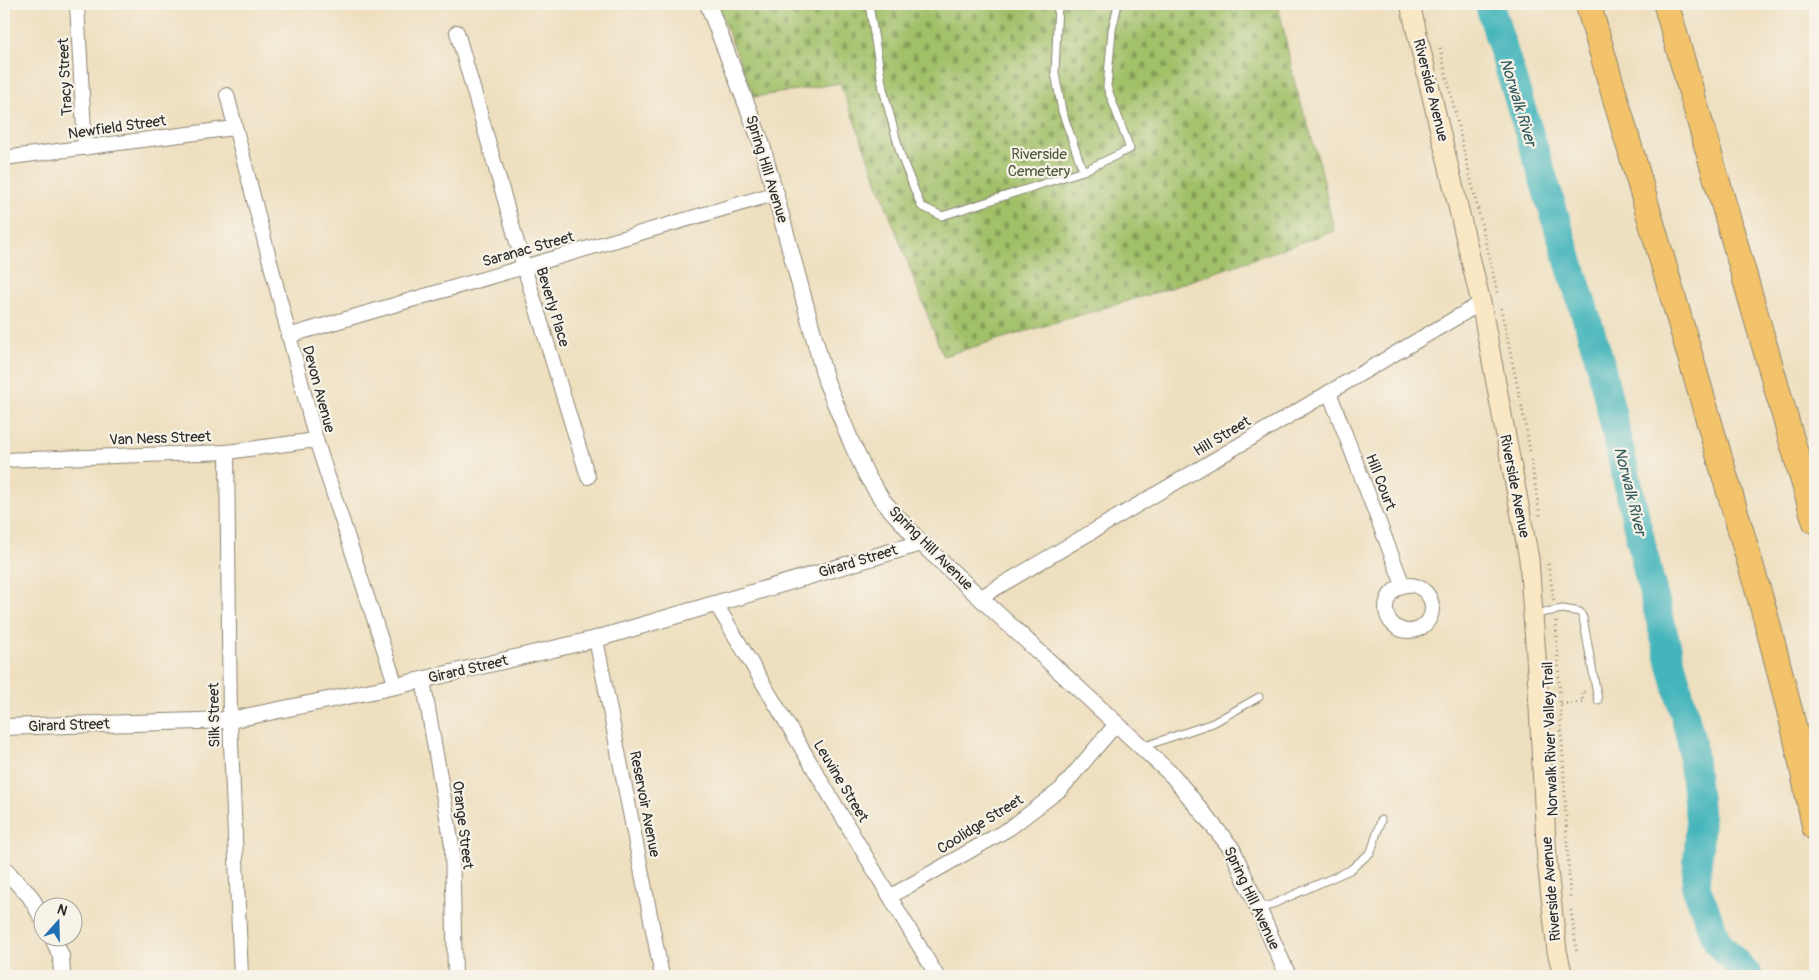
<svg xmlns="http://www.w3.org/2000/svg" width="1819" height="980" font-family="Pangolin,sans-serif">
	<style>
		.cemetery { fill: url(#cemetery-stones); stroke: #66764a }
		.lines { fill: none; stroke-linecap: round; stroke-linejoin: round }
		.river { stroke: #45b5bc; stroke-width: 29 }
		.service-casing { stroke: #8c8575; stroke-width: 9 }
		.minor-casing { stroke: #8c8575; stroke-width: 16 }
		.tertiary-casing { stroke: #8c8575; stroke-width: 18 }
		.secondary-casing { stroke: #8c8575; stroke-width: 21 }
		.motorway-casing { stroke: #8c8575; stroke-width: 27 }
		.path { stroke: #8c8575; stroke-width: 3; stroke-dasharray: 1 4; stroke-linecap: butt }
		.service { stroke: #fff; stroke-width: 7 }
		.minor { stroke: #fff; stroke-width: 14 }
		.tertiary { stroke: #fff; stroke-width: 16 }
		.secondary { stroke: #fae7c3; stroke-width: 19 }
		.motorway { stroke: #f2c36a; stroke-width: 25 }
		.labels { text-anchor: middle; stroke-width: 4.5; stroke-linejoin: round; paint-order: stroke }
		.street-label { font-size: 15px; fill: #2b2b2b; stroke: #f7f3e8 }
		.park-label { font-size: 15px; fill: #4e583d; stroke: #f7f3e8 }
		.water-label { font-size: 16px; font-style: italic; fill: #345b5e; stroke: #f7f3e8 }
	</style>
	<defs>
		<pattern id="cemetery-stones" width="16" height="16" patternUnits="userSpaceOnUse" patternTransform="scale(1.25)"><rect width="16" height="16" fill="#a1c068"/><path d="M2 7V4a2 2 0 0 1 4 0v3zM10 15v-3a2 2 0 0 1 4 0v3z" fill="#839c56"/></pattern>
	</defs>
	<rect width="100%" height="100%" fill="#f7f3e8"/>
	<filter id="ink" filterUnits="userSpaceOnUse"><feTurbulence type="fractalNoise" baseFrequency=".02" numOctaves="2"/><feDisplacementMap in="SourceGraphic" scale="10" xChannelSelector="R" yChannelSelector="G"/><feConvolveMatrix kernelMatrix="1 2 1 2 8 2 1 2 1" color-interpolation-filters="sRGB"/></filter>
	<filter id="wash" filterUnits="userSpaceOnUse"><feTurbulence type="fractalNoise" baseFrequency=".0096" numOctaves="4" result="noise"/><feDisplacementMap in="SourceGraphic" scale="20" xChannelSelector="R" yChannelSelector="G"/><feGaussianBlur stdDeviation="1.12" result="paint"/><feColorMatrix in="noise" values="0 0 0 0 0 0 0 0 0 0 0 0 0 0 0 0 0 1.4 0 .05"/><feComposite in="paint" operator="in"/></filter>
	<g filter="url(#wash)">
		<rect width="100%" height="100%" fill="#eedfbf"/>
		<path class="cemetery" d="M717,4H1278L1295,84L1320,164L1334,231L1164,290L943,356L840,83L754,97Z"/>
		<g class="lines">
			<path class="river" d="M1489,4L1599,358L1649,577L1691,740L1700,825L1696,887L1718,943L1748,976"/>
		</g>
	</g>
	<g filter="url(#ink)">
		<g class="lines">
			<g class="service-casing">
				<g id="service">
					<path d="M869,4L883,89L901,156L921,206L942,216L1083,171"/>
					<path d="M1058,4L1055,73L1062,111L1083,171L1130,149L1107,87L1112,30L1118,4"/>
					<path d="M1534,614L1563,609L1580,612L1583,618L1598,700"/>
					<path d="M1142,747L1213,723L1259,697"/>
					<path d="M1259,910L1350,870L1371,852L1381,820"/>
				</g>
			</g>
			<g class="minor-casing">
				<g id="minor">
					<path d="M77,4L85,148"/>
					<path d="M457,32L524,267L588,477"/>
					<path d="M227,95L316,440L396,686"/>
					<path d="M4,158L234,128"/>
					<path d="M288,336L777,193"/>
					<path d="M1329,392L1403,585"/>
					<path d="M227,452L230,720L241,976"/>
					<path d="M4,460L227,452L316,440"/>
					<circle cx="1409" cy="608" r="23"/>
					<path d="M981,597L1481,303"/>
					<path d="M716,604L937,976"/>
					<path d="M596,639L662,976"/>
					<path d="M423,680L452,845L455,976"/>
					<path d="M891,896L1010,828L1061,789L1117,723"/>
				</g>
			</g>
			<g class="tertiary-casing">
				<g id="tertiary">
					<path d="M708,4L761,142L826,381L852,444L867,476L883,501L921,543L1173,776L1232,849L1288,976"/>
					<path d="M4,727L230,720L396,686L596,639L921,543"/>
					<path d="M4,869L30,896L42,917"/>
					<path d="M53,938L61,956L62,976"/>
				</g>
			</g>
			<g class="secondary-casing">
				<path id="secondary" d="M1410,4L1481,303L1529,559L1537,670L1547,861L1557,951L1563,976"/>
			</g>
			<g class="motorway-casing">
				<g id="motorway">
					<path d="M1588,4L1766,618L1795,732L1815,828"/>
					<path d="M1666,4L1815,521"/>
				</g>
			</g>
			<g class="path">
				<path d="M1440,48L1498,295"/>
				<path d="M1501,308L1526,427L1540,516"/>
				<path d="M1548,564L1554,600"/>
				<path d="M1556,621L1570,897"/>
				<path d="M1561,704L1583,702L1581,692H1586"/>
				<path d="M1571,910L1577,954"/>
			</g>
			<use href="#service" class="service"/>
			<use href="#minor" class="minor"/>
			<use href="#tertiary" class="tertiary"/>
			<use href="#secondary" class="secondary"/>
			<use href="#motorway" class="motorway"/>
		</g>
	</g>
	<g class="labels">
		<g class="street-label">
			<text transform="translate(65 77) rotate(-93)" y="5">Tracy Street</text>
			<text transform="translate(1431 90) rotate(76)" y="5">Riverside Avenue</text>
			<text transform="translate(117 127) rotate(-8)" y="5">Newfield Street</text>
			<text transform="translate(767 169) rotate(73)" y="5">Spring Hill Avenue</text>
			<text transform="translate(528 249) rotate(-16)" y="5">Saranac Street</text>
			<text transform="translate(553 307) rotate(73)" y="5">Beverly Place</text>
			<text transform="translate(319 389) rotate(75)" y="5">Devon Avenue</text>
			<text transform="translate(1222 436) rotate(-31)" y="5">Hill Street</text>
			<text transform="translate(160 438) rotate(-2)" y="5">Van Ness Street</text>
			<text transform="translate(1381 482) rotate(69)" y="5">Hill Court</text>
			<text transform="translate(1515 486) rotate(79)" y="5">Riverside Avenue</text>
			<text transform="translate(931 548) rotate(45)" y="5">Spring Hill Avenue</text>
			<text transform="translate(858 561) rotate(-17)" y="5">Girard Street</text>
			<text transform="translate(468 669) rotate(-13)" y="5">Girard Street</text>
			<text transform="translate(214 715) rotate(-91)" y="5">Silk Street</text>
			<text transform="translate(69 725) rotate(-2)" y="5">Girard Street</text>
			<text transform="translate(1550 739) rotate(-92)" y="5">Norwalk River Valley Trail</text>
			<text transform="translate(841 781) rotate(59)" y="5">Leuvine Street</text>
			<text transform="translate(645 804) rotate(79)" y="5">Reservoir Avenue</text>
			<text transform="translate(980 824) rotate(-32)" y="5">Coolidge Street</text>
			<text transform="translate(463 825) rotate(83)" y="5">Orange Street</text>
			<text transform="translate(1551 889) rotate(-95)" y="5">Riverside Avenue</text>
			<text transform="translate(1252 898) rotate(65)" y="5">Spring Hill Avenue</text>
		</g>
		<g class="park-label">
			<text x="1039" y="159">Riverside<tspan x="1039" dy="17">Cemetery</tspan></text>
		</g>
		<g class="water-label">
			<text transform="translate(1519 102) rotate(73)" y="6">Norwalk River</text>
			<text transform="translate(1631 491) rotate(76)" y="6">Norwalk River</text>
		</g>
	</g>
	<rect width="1819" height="980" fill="none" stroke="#f7f3e8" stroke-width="20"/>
	<g transform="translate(58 922) rotate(20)"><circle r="24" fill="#f7f3e8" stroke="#a5a39c"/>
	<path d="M0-4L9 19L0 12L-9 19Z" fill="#1f6fb2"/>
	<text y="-8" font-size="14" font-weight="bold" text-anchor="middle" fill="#2b2b2b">N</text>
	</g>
</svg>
